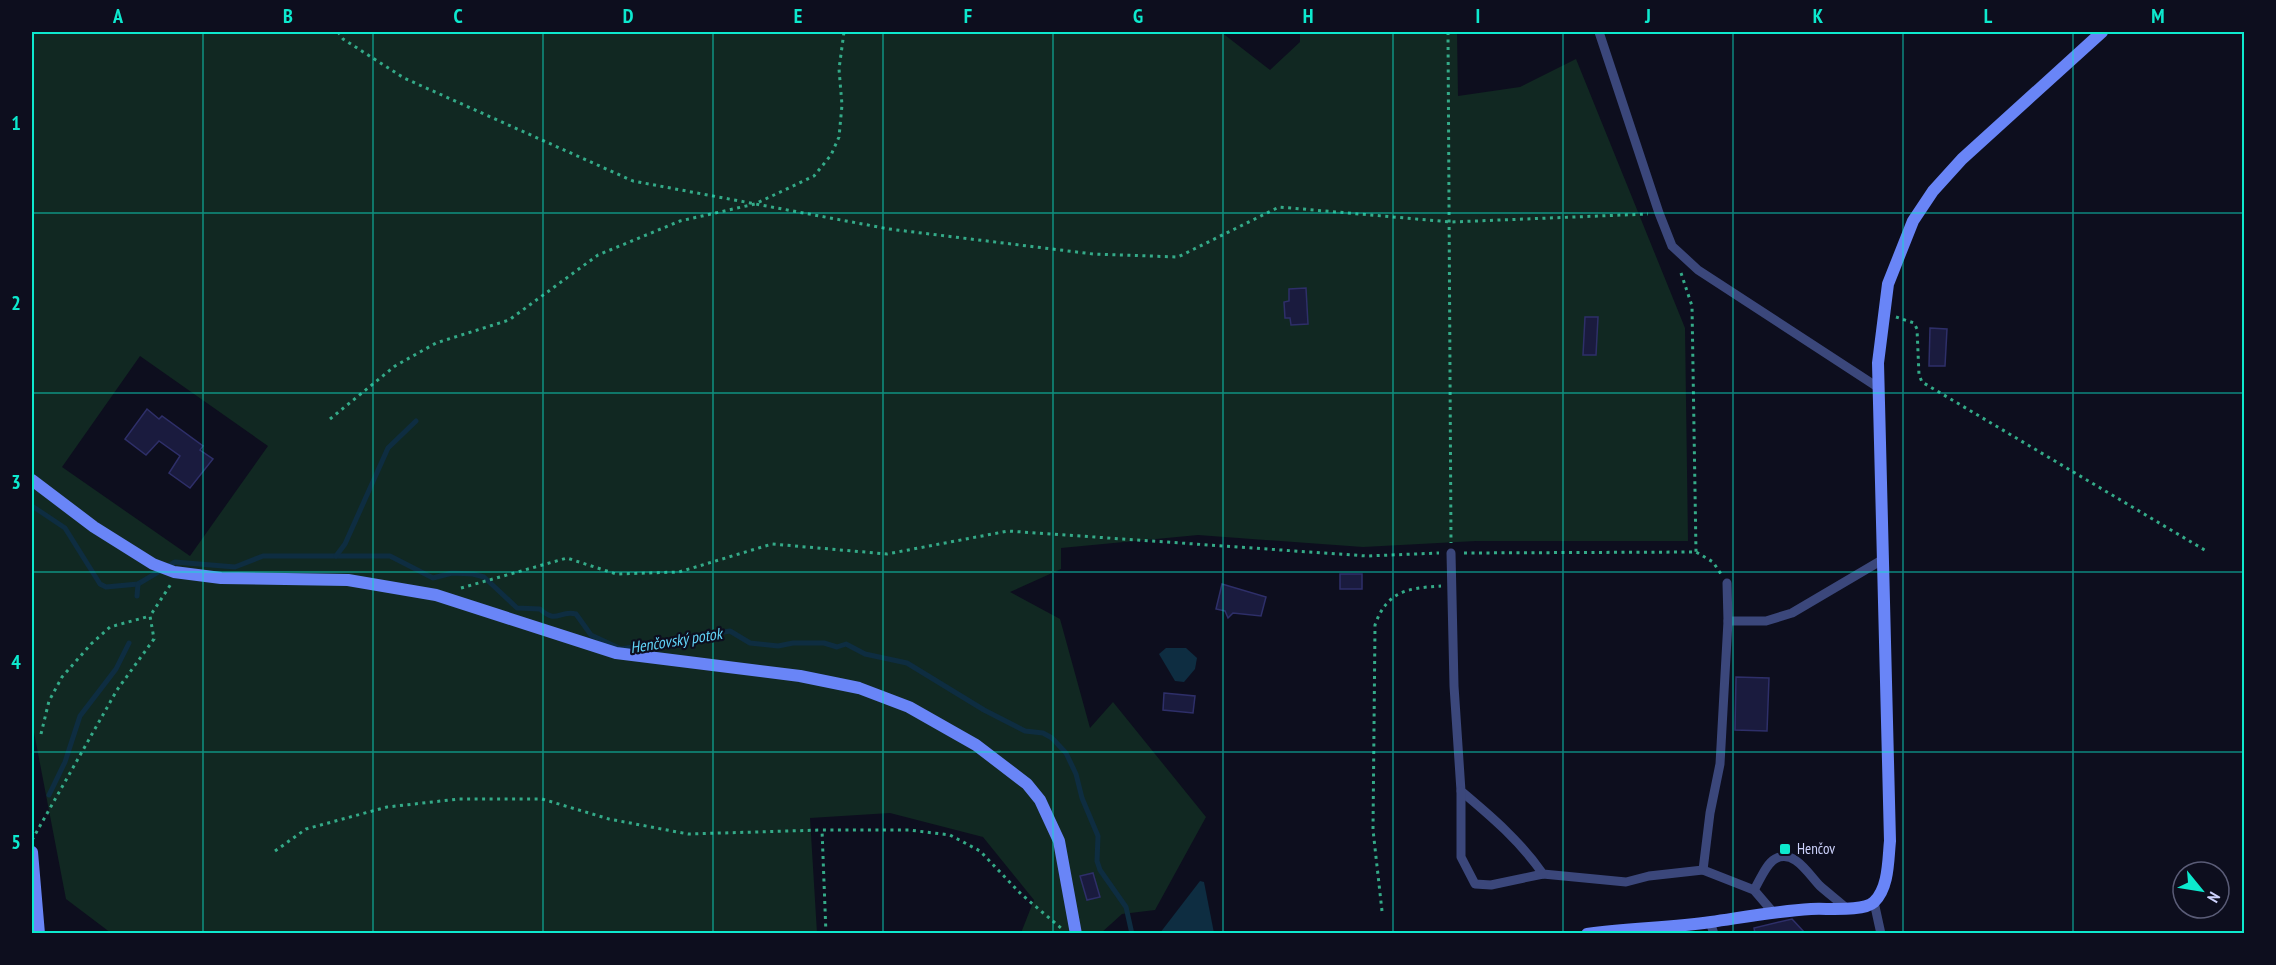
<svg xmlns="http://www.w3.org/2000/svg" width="2276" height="965" font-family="'PT Sans Narrow',sans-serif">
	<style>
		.green { fill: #112822; fill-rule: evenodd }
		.water { fill: #0e2d41 }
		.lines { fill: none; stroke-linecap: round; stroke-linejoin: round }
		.stream { stroke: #0e2d41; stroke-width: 5 }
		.building { fill: #1a1b3e; stroke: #2e2f69; stroke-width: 1.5 }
		.path { stroke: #34aa88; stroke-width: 3; stroke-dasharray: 3 4.5; stroke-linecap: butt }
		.lane { stroke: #3b477b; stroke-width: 9 }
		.secondary { stroke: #6985f7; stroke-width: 12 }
		.grid { fill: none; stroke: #0de9ce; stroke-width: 1.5; stroke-opacity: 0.55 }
		.poi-dot { fill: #0de9ce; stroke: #0d0e1e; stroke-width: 2 }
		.labels { text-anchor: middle; stroke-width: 4.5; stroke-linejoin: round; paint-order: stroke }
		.poi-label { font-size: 15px; fill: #cdd2fc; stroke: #0d0e1e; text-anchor: start }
		.water-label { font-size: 16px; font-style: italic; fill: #61d3f6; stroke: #0d0e1e }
		.neatline { fill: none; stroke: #0de9ce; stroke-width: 2 }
		.grid-label { font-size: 20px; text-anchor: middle; font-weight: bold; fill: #0de9ce }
	</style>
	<rect width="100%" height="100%" fill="#0d0e1e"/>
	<path class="green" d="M32,32H1221L1270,70L1300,42V32H1457L1458,96L1520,87L1576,59L1685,328L1688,541H1476L1363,547L1198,535L1061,548V569L1010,592L1060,619L1090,728L1113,702L1206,817L1155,910L1122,914L1101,933H1021L1034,900L983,837L890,813L810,818L817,933H111L66,899L32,722ZM140,356L268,446L190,556L62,467Z"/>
	<g class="water">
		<path d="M1166,648H1186L1197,658L1195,669L1184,682L1175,681L1159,654Z"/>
		<path d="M1200,881L1204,882L1214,933H1160Z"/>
	</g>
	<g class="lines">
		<g class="stream">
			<path d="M32,506L65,528L100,584L106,587L138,584L175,562L235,567L263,556H390L433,578L452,573L473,574L484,577L517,608L540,609C557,625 560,609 576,614L591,635L621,649L730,631L750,643L778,646L793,643H824L837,647L846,644L865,654L907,663L984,710L1025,731L1043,733L1052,738L1066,753L1076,774L1082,798L1098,836L1097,861L1100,870L1126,907L1132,934"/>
			<path d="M336,556L345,544L388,448L416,421"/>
			<path d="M137,596L138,584"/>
			<path d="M49,795L65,762L80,716L116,669L129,643"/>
		</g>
	</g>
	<g class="building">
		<path d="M1306,288L1308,324L1291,325L1290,318H1285L1284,302L1289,301V289Z"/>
		<path d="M1585,317H1598L1596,355H1583Z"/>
		<path d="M1930,328L1947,329L1945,366H1929Z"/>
		<path d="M147,409L159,419L162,416L203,446L200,450L213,459L190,488L169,473L180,456L159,441L146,455L125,439Z"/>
		<rect x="1340" y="574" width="22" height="15"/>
		<path d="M1222,584L1266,597L1261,616L1233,613L1228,618L1225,611L1216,609Z"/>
		<path d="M1736,677L1769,678L1767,731L1735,730Z"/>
		<path d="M1164,693L1195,696L1193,713L1163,710Z"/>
		<path d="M1093,873L1100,897L1087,900L1080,876Z"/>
		<path d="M1792,919L1805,933H1755L1754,928Z"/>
	</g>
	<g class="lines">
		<g class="path">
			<path d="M338,32L343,39L404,78L633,181L889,229L1093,254L1178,257L1279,207L1451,222L1648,214"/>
			<path d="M1448,32L1451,543"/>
			<path d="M1681,273L1692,306L1696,552"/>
			<path d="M1896,317L1914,323L1917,329L1919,375L1922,382L2208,552"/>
			<path d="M330,419L395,366L436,343L509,320L598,255L680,221L755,204L814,176L831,155L839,137L842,105L839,69L844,32"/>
			<path d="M1464,553L1696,552L1713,562L1721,574"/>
			<path d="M461,588L567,558L616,574L679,572L772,544L887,554L1008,531L1367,556L1439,553"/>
			<path d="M41,734L49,701L62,677L91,644L110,627L150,616"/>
			<path d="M32,840L117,690L154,639L150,616L171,584"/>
			<path d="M275,851L306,829L387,807L459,799H542L609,819L688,834L822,830"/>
			<path d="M1382,911L1373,830L1375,625C1387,591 1407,588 1441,586"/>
			<path d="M826,934L822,830H909L950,835L980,851L1021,894L1061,928"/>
		</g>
		<g class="lane">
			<path d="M1599,32L1659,213L1672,246L1698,270L1879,388"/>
			<path d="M1451,553L1454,686L1461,791C1492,817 1520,841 1543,874L1626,882L1649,876L1703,870L1754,890L1772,911"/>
			<path d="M1728,621H1766L1792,613L1882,560"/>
			<path d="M1461,791V857L1475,884L1491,885L1543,874"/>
			<path d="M1703,870L1710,813L1720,764L1728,621L1727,583"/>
			<path d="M1754,890C1760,880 1766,864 1775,859C1794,848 1809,875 1820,886C1828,893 1837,900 1845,907"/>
			<path d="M1874,902L1881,934"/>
			<path d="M1710,922L1714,934"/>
		</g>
		<g class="secondary">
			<path d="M32,480L94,527L153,564L174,572L221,578L348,580L436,595L616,653L800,676L859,688L909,707L976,745L1027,784L1040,800L1059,841L1076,934"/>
			<path d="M32,852L39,934"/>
			<path d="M1587,934C1628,928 1670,928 1711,922C1745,917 1777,911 1811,909C1827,908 1863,912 1874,902C1889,888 1888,860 1890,841L1878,363L1888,284L1913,221L1933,191L1962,159L2102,32"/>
		</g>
	</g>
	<path class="grid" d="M203,32V934M373,32V934M543,32V934M713,32V934M883,32V934M1053,32V934M1223,32V934M1393,32V934M1563,32V934M1733,32V934M1903,32V934M2073,32V934M32,213H2244M32,393H2244M32,572H2244M32,752H2244"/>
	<rect class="poi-dot" x="1779" y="843" width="12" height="12" rx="3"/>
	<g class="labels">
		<g class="poi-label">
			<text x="1797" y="854">Henčov</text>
		</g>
		<g class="water-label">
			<text transform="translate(676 640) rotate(-9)" y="6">Henčovský potok</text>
		</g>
	</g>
	<rect width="2276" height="965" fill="none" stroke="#0d0e1e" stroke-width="66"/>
	<g transform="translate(2201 890) rotate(120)"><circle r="28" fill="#0d0e1e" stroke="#5a5c77" stroke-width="1.5"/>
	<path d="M0-4.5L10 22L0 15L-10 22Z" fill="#0de9ce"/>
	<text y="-9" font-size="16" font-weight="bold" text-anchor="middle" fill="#cdd2fc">N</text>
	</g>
	<rect x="33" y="33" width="2210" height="899" class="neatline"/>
	<g class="grid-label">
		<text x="118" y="23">A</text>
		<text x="288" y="23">B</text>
		<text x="458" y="23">C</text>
		<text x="628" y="23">D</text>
		<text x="798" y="23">E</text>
		<text x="968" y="23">F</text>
		<text x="1138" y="23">G</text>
		<text x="1308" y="23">H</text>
		<text x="1478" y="23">I</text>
		<text x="1648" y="23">J</text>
		<text x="1818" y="23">K</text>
		<text x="1988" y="23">L</text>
		<text x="2158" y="23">M</text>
		<text x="16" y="130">1</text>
		<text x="16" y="310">2</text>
		<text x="16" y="489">3</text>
		<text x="16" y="669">4</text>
		<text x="16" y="849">5</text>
	</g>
</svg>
